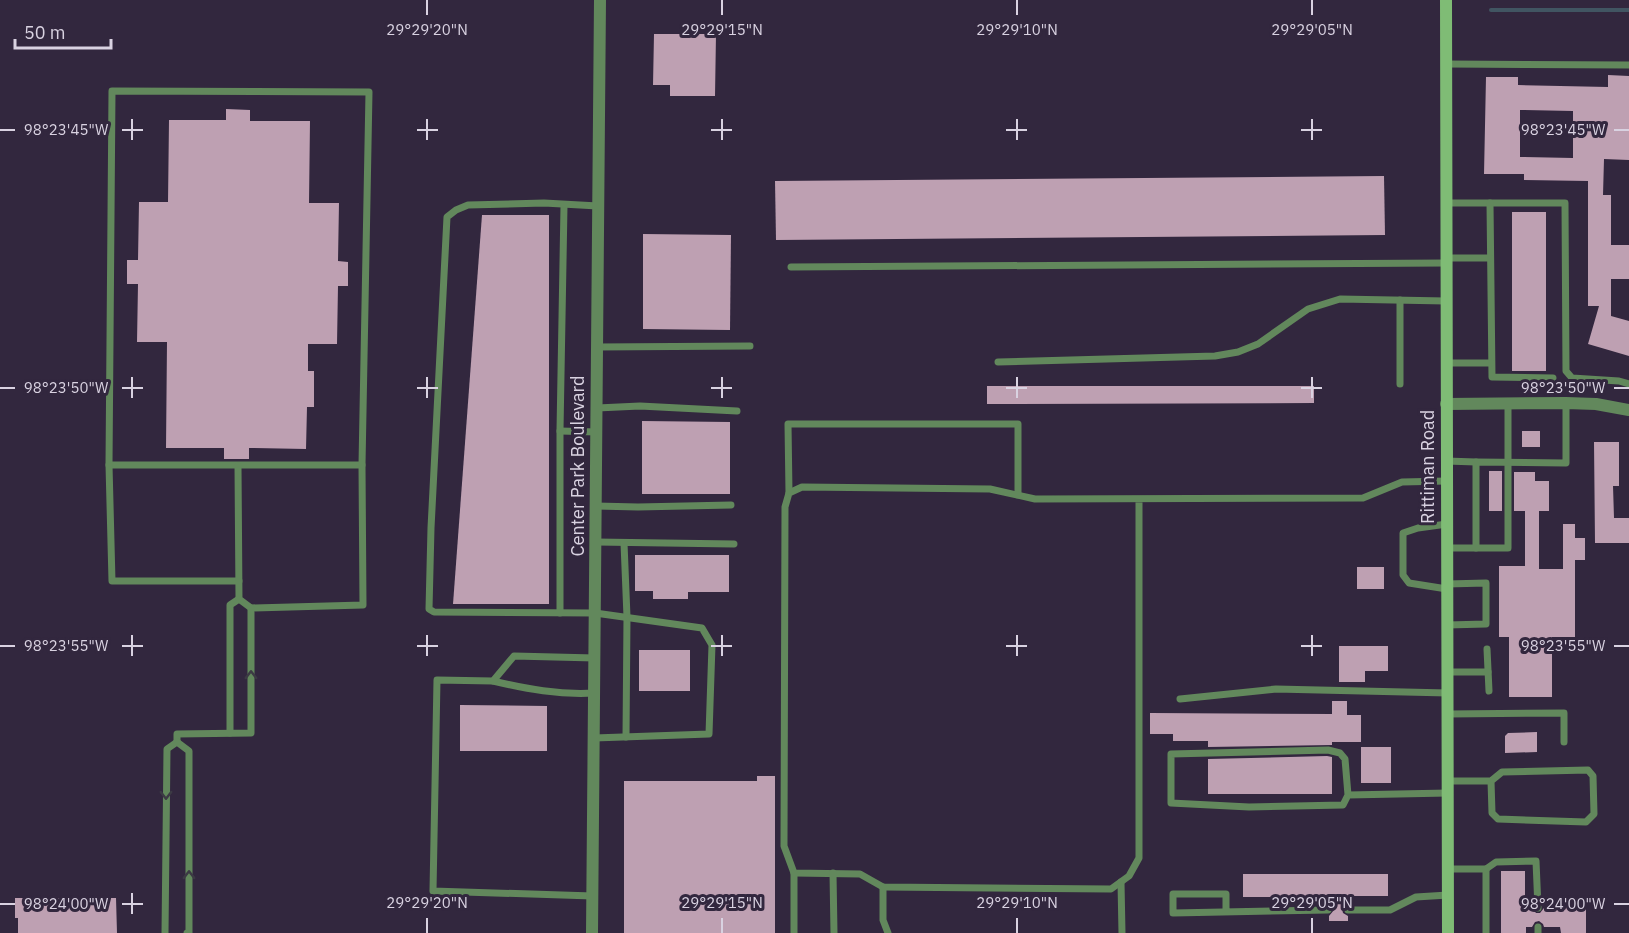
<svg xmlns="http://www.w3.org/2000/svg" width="1629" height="933" font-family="'IBM Plex Sans',sans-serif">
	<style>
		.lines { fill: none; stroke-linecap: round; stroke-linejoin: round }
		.stream { stroke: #415562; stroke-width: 4 }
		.building { fill: #bea0b2; fill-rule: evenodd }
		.service { stroke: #62885c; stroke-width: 7 }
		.minor { stroke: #62885c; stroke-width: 12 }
		.secondary { stroke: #7fbc75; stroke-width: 12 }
		.oneway { stroke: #3c3a44 }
		.ticks { fill: none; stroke: #d9d2e1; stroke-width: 2 }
		.labels { text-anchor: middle; stroke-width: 6; stroke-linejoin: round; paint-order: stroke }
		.street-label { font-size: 18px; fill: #d9d2e1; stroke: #32273e }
		.ticks-label { font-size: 15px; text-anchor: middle; fill: #d9d2e1; stroke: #32273e; stroke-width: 6; stroke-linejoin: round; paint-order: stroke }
	</style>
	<rect width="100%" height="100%" fill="#32273e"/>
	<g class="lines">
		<path class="stream" d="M1491,10H1629"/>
	</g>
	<g class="building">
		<path d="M654,34H716L715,96H670V85H653Z"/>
		<path d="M1608,75L1629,76V160L1604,159L1603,195H1611V245H1629V279H1611V316L1629,321V356L1588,344L1599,306H1588V181L1524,180V174H1484L1486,77H1518V85L1608,87ZM1520,110L1573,111V158L1520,157Z"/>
		<path d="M226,109L250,110V121H310L309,203H339L338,261L348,262V286H338L337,344H308V371H314V407H307L306,449L249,448V459H224V448H166L167,342H137L138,284H127V260H138L139,202H168L169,120H226Z"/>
		<path d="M1384,176L1385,235L776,240L775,181Z"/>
		<rect x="1512" y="212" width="34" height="159"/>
		<path d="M482,215H549V604H453Z"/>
		<path d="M643,234L731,235L730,330L643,329Z"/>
		<path d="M987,386H1314V403L987,404Z"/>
		<path d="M642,421L730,422V494H642Z"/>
		<rect x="1522" y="431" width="18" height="16"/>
		<path d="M1594,442H1619V486H1613L1614,518H1629V543H1595Z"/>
		<rect x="1489" y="471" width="13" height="40"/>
		<path d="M1514,472H1535V481H1549V511H1539V569H1563V524H1575V538H1585V560H1575V637H1552V697H1509V637H1499V566H1525V511H1514Z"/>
		<path d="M635,555H729V592H688V599H653V591H635Z"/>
		<rect x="1357" y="567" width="27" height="22"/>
		<path d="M1339,646H1388V671H1365V682H1339Z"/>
		<rect x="639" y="650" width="51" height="41"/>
		<path d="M1332,701H1347V715H1361V742H1332V745L1208,747V741H1173V734H1150V713L1332,714Z"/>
		<path d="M460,705L547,706V751H460Z"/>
		<path d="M1537,732V752L1505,753V736L1508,733Z"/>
		<rect x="1361" y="747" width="30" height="36"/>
		<path d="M1327,756L1332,757V794H1208V759Z"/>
		<path d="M757,776H775V933H624V781H757Z"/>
		<path d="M1501,871H1525V908H1532L1536,913H1540L1544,908H1560V900H1586V933H1561L1560,927H1544L1543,924L1539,921L1535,922L1532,927H1526V933H1501Z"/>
		<path d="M1243,874H1388V896H1348V904L1342,909L1343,913L1348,916V921H1329V916L1334,910L1332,907L1328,904V897H1243Z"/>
		<path d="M15,898H116L117,933H18V918H15Z"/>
	</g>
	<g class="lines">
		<g class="service">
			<path d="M1446,64L1629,65"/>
			<path d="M1446,203H1565L1566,371L1572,378L1619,381L1629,384"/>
			<path d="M1490,203L1492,377L1553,378"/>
			<path d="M1446,258H1490"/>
			<path d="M791,267L1446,263"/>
			<path d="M1400,300V384"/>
			<path d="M597,347L750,346"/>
			<path d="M998,362L1215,356L1238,352L1258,344L1308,309L1340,299L1446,301"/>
			<path d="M1446,363H1491"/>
			<path d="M597,408L640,406L737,411"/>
			<path d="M560,431L597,432"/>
			<path d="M1446,461L1476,462"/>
			<path d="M109,465H362"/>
			<path d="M789,493L788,424H1018V495"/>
			<path d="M1139,499V858L1129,876L1111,889L883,887L860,874L794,873L784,846L785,507L789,493L802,487L990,489L1035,499L1363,498L1402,482L1446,481"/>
			<path d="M596,506L638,507L731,505"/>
			<path d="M1447,524L1418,528L1403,533V575L1409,583L1447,589"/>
			<path d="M596,542L734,544"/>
			<path d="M624,543L627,617L626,737"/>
			<path d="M1447,548H1508V404"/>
			<path d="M1476,548V462L1566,463V403"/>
			<path d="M239,581H112L109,465L112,91L369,92L362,465L363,605L251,608"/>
			<path d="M1447,584L1486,583V624L1447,625"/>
			<path d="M560,613V430L564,206"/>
			<path d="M1487,649L1489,691"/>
			<path d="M1447,672H1488"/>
			<path d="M493,681C527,689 559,695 594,693"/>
			<path d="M1180,699L1276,689L1448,693"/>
			<path d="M1448,714L1564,713V742"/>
			<path d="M230,733V605L239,599"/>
			<path d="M594,738L709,734L712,645L702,628L595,613L434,612L429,609L431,528L447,217L456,210L468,205L544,203L598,206"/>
			<path d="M177,742V734L251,733V608L239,599L238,466"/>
			<path d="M177,742L189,751V933H187"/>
			<path d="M1448,781H1491L1502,772L1588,770L1593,776L1594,814L1586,822L1498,819L1492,813L1491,781"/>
			<path d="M1348,795L1343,805L1249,807L1171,803V754L1328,750L1340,753L1345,759L1348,795L1448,793"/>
			<path d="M1448,869H1486V933"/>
			<path d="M1486,869L1496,862L1536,861L1538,908"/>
			<path d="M794,873V933"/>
			<path d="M833,873L834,933"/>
			<path d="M1121,882L1122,933"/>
			<path d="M883,887V920L888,933"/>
			<path d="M593,896L433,891L437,680L493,681L514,656L595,658"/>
			<path d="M1348,910H1390L1416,897L1448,895"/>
			<path d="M1226,912V894H1173V913L1328,910"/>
			<path d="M165,933L167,749L177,742"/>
			<path d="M1538,933V927"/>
		</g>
		<g class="minor">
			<path d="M1446,404L1566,403L1596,404L1629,410"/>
			<path d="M592,933L600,0"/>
		</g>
		<path class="secondary" d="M1446,0L1448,933"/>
	</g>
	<defs><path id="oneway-chevron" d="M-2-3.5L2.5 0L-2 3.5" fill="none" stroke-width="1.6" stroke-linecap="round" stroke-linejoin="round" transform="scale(1.5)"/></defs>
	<g class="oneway">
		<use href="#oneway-chevron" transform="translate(251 675) rotate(-90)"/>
		<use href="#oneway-chevron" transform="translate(166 795) rotate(90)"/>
		<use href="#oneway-chevron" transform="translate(189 875) rotate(-90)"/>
	</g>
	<path class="ticks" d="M427,0V15M722,0V15M1017,0V15M1312,0V15M132,119V140M427,119V140M722,119V140M1017,119V140M1312,119V140M0,130H15M122,130H143M417,130H438M711,130H732M1006,130H1027M1301,130H1322M1614,130H1629M132,377V398M427,377V398M722,377V398M1017,377V398M1312,377V398M0,388H15M122,388H143M417,388H438M711,388H732M1006,388H1027M1301,388H1322M1614,388H1629M132,635V656M427,635V656M722,635V656M1017,635V656M1312,635V656M0,646H15M122,646H143M417,646H438M711,646H732M1006,646H1027M1301,646H1322M1614,646H1629M132,893V914M0,904H15M122,904H143M1614,904H1629M427,918V933M722,918V933M1017,918V933M1312,918V933"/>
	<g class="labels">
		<g class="street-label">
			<text transform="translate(578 466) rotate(-90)" y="6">Center Park Boulevard</text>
			<text transform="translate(1428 467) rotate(-90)" y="6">Rittiman Road</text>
		</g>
	</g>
	<g class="ticks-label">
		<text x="427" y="35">29°29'20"N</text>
		<text x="722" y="35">29°29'15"N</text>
		<text x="1017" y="35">29°29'10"N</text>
		<text x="1312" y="35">29°29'05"N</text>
		<text x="1563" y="135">98°23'45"W</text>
		<text x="66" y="135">98°23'45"W</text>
		<text x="1563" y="393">98°23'50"W</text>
		<text x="66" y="393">98°23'50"W</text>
		<text x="1563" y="651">98°23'55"W</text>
		<text x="66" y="651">98°23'55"W</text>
		<text x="427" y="908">29°29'20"N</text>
		<text x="722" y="908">29°29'15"N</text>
		<text x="1017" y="908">29°29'10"N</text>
		<text x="1312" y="908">29°29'05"N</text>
		<text x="1563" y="909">98°24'00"W</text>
		<text x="66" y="909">98°24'00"W</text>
	</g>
	<path d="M15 39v9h96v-9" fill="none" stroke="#d9d2e1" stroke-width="3"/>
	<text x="24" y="39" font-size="18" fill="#d9d2e1" stroke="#32273e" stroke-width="4.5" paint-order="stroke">50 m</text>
</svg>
